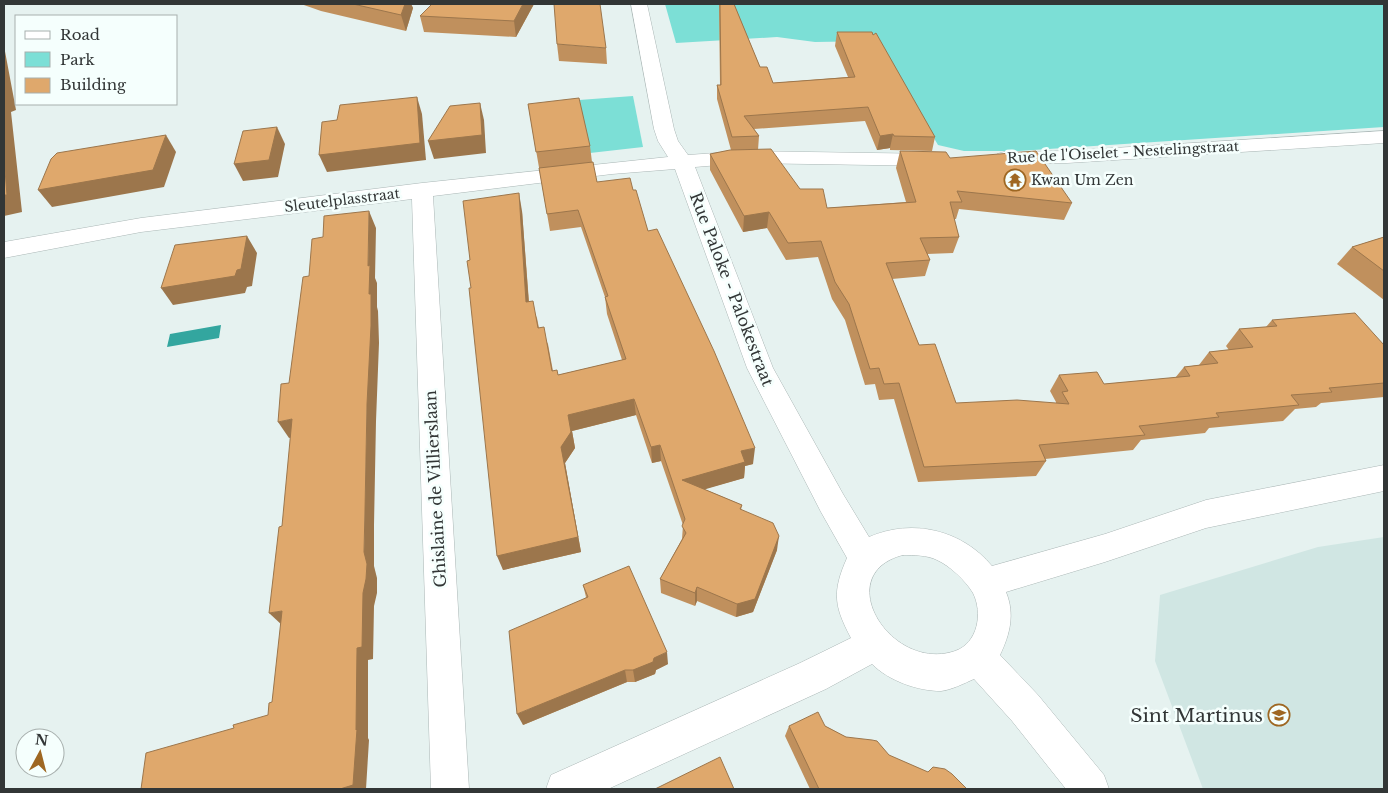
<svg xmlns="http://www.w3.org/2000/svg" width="1388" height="793" font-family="'Libre Baskerville',serif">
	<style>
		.built { fill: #d0e6e3 }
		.green { fill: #7cdfd6 }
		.water { fill: #33a69f }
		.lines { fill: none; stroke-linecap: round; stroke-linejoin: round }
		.minor-casing { stroke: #abb7b6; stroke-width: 1 }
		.minor { fill: #fff; fill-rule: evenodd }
		.wall { fill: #c0905d }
		.shaded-wall { fill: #9c764c }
		.building { fill: #dfa86c; stroke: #9c764c }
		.labels { text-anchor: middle; stroke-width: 5; stroke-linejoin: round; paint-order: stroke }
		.far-street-label { font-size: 14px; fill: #323636; stroke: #f5fffd }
		.far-poi-label { font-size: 14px; fill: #323636; stroke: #f5fffd; text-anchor: start }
		.street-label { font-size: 16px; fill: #323636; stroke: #f5fffd }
		.near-poi-label { font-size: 19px; fill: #323636; stroke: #f5fffd; text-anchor: end }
	</style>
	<rect width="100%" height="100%" fill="#e6f2f0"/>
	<path class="built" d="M1384,537V789H1203L1155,661L1160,595L1318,547Z"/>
	<g class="green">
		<path d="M665,4H1384V127L1018,151H964L938,145L877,41L815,42L777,37L676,43Z"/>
		<path d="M633,96L643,147L590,153L579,100Z"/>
	</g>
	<path class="water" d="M221,325L219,338L167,347L170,334Z"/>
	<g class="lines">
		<g class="minor-casing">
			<g id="minor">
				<path d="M631,4H647L674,129L678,141L688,155L744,151L936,154L943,156L946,160L943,164L936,166L744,163L695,167L773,368L843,494L869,537C913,518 962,530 992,566L1105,534L1206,500L1384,465V491L1206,528L1105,562L1006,592C1015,614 1010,634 1000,655L1038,695L1104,775L1109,789H1066L1012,721L974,679C965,683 951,690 941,691C918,691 889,681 872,664L826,689L608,789H546L551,775L800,663L851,638C834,606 832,592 847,558L821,512L747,368L675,169L612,174L433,196L469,789H431L412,199L141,232L4,258V242L141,218L422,183L668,157L658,141L654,129ZM903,555C914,555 927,555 937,560C950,566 965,580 973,593C983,613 978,643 955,651C891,673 829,574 903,555Z"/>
				<path d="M1384,131V143L1067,163L1004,164L997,162L994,158L997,154L1004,152L1067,151Z"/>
			</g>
		</g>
		<use href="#minor" class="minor"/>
	</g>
	<g class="wall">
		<path d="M301,4H411L413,8L406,31L321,11Z"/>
		<path d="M534,4L516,37L424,32L420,16Z"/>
		<path d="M719,4H734L760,67L773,83L848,77L835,46L837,32L873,35L935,137L932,151L890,150V148L877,150L865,121L754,129L759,136L758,150L800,189L827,208L906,202L896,168L900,151L950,158L1072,203L1064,220L959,209L956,219H954L959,237L953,253L927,254L930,260L925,276L892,279L919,345L956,403H1056V402L1050,391L1059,375L1104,384L1175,378L1184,367L1199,365L1209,352L1229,350L1226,346L1239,329L1266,327L1272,320L1384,345V397L1321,403L1316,407L1295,409L1283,421L1209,428L1205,433L1141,440L1133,450L1045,459L1046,461L1036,476L918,482L894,399L879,400L875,384L865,385L845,320L832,299L818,257L786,260L767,228L743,232L710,170V154L731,150L717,99V85H720Z"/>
		<path d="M557,44L606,48L607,64L559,61Z"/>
		<path d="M528,104L590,146L592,162L597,182L633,190L648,231L753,464L745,466L744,478L704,489L742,505L741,510L777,550L753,612L736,617L697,601L695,606L661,593L660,579L682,539L683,525L661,461L652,463L636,415L572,431L575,448L565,463L581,552L503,570L471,288L470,260L522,211L529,302L537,318L539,328L548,344L553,371L558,375L622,360L607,314L605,297L581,227L550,231Z"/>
		<path d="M1384,237V300L1337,264L1352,247Z"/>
		<path d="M583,585L668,664L656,670L655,674L635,682H627L523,725L586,597Z"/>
		<path d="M789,726H825L846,737L967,789H810L785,736Z"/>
	</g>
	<g class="shaded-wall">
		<path d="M405,4H411L413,8L406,31L401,15Z"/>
		<path d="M523,4H534L516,37L514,21Z"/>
		<path d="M4,46L16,110L11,112L22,212L4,216Z"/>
		<path d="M417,97L422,114L426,160L327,172L319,155Z"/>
		<path d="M480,103L484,120L486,153L434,159L428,141Z"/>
		<path d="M277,127L285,144L278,177L243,181L234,164Z"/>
		<path d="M893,134L890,148L877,150L880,136Z"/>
		<path d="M166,135L176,152L164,187L52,207L38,190Z"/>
		<path d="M519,193L522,211L530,319L526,302Z"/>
		<path d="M369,211L376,228L375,278L377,283V307L378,311L379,343L376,421L374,525V566L377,578V593L374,606L373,659L368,660V738L369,740L366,789H340L357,648L364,552L369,294L368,266Z"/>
		<path d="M769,212L767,228L743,232L744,216Z"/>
		<path d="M247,236L257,253L252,286L247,287L245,293L173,305L161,288Z"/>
		<path d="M634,399L636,415L572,431L575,448L565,463L581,552L503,570L497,556L561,447L568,415Z"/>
		<path d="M292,419L303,435L289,438L278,422Z"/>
		<path d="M660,445L661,461L652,463L651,447Z"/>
		<path d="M755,448L753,464L745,466L744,478L682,496V480L741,451Z"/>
		<path d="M779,536L777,550L753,612L736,617L737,604Z"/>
		<path d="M697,587V601L695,606V593Z"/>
		<path d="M282,611L283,626L269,613Z"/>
		<path d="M667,652L668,664L656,670L655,674L635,682L633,670L654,658Z"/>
		<path d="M625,670L627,682L523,725L517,714Z"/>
	</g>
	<g class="building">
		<path d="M353,4H405L401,15Z"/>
		<path d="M432,4H523L514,21L420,16Z"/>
		<path d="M554,4H600L606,48L557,44Z"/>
		<path d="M720,4H734L760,67H767L773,83L855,77L837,32H872L873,35L876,33L935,137L894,136L893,134L880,136L868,107L744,116L759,136L732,137L717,85H721Z"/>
		<path d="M417,97L420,143L319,155L322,122L337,120L340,105Z"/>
		<path d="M579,98L590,146L536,152L528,104Z"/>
		<path d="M480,103L482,135L428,141L450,106Z"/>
		<path d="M277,127L269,160L234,164L243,131Z"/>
		<path d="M166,135L153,170L38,190L51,159L57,153Z"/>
		<path d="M771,149L800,189H823L827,208L916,202L900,151L946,152L950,158L1036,151L1072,203L957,191L962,202H950L959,237L920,238L930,260L886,263L919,345L935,344L956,403L1017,400L1069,404L1062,392L1068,391L1059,375L1097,372L1104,384L1190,376L1184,367L1218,363L1209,352L1253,347L1239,329L1277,326L1272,320L1355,313L1384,345V383L1329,388L1332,392L1291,395L1299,405L1216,413L1219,417L1139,426L1145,435L1039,445L1046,461L924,467L899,383L884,384L879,368L870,369L849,304L835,282L821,241L788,243L769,212L744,216L710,154L730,150Z"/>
		<path d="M4,158L7,195H4Z"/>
		<path d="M593,162L597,182L630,178L633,190H636L648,231L657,229L714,351L755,448L741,451L745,462L682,480L742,505L740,509L773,523L779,536L755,599L737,604L697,587L695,593L660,579L686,533L682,526L685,519L660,445L651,447L634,399L568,415L571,432L561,447L578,537L497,556L469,288H471L467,261L470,260L463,201L519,193L526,302L533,301L538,328L544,327L552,371L557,370L558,375L626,359L605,297L608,296L578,210L547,214L539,168Z"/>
		<path d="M369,211L368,266L370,265L369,294H371V326L367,404L365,510L364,552L367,564L366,579L363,593L362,647L357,648L356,730L357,729L353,785L340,789H141L146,753L234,728L233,725L268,715L269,703L272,702L282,611L269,613L279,527L282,526L292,419L278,422L281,384L289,383L303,277L309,276L312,239L323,237L324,216Z"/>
		<path d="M247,236L241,269L237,270L235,276L161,288L175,245Z"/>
		<path d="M1384,237V271L1352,247Z"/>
		<path d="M629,566L667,652L654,658L653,662L633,670H625L517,714L509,631L588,597L583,585Z"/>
		<path d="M818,712L825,726L846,737L872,740L877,741L889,755L928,772L933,767L945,769L952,774L967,789H819L789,726Z"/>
		<path d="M720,757L734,789H655Z"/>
	</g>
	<defs>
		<g id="temple-ring" transform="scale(1.125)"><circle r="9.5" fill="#f5fffd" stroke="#9e6722" stroke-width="1.5"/><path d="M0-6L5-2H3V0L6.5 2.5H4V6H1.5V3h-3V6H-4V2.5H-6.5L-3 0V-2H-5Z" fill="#9e6722"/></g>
		<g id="school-ring" transform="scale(1.125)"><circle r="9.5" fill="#f5fffd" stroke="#9e6722" stroke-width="1.5"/><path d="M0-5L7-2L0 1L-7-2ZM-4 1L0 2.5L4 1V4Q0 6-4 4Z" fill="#9e6722"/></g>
	</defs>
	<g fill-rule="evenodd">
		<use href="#temple-ring" x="1015" y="180"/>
		<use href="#school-ring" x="1279" y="715"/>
	</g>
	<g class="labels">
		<g class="far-street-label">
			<text transform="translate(1123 152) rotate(-3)" y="5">Rue de l'Oiselet - Nestelingstraat</text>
			<text transform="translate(342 200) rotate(-7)" y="5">Sleutelplasstraat</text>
		</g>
		<g class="far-poi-label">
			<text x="1031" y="185">Kwan Um Zen</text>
		</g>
		<g class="street-label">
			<text transform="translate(732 289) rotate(69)" y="6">Rue Paloke - Palokestraat</text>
			<text transform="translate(435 489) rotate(-93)" y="6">Ghislaine de Villierslaan</text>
		</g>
		<g class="near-poi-label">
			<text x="1263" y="722">Sint Martinus</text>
		</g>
	</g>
	<rect width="1388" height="793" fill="none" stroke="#323636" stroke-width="10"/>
	<rect x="15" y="15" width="162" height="90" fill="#f5fffd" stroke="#a7afad"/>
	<rect x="25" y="31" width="25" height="8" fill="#ffffff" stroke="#a7afad"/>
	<text x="60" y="40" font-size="15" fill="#323636">Road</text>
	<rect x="25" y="52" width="25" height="15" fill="#7cdfd6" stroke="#a7afad"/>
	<text x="60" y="65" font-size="15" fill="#323636">Park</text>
	<rect x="25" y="78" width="25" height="15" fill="#dfa86c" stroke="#a7afad"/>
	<text x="60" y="90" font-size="15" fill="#323636">Building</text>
	<g transform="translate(40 753) rotate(7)"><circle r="24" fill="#f5fffd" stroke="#a7afad"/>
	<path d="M0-4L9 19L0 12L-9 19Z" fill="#9e6722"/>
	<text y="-8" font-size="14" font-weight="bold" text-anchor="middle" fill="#323636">N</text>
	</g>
</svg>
